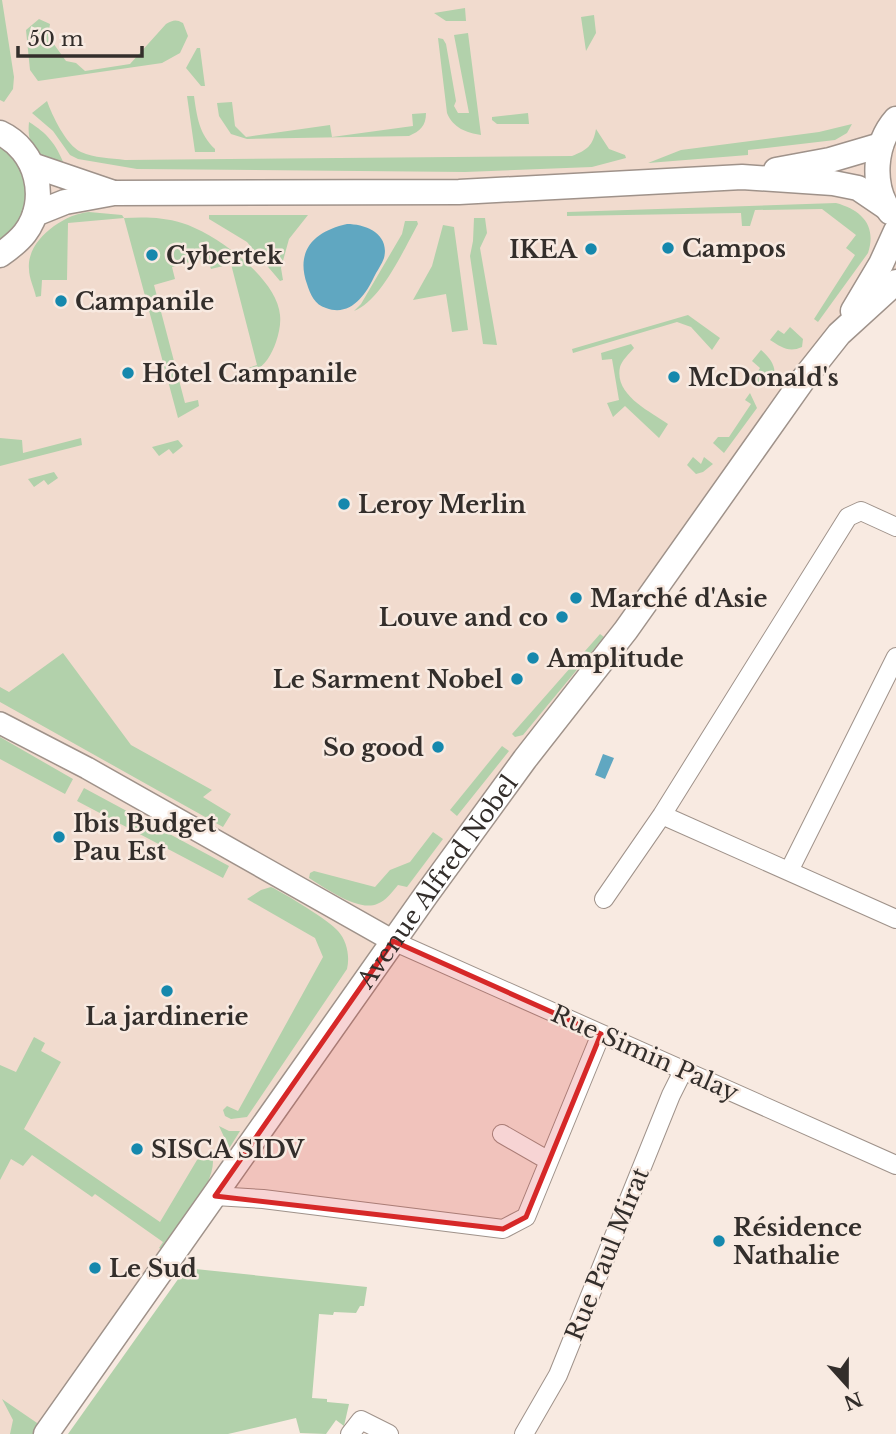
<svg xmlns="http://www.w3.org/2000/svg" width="896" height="1434" font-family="'Libre Baskerville',serif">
  <rect width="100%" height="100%" fill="#f8eae1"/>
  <path fill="#f1dbce" d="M0 0H896V282L839 334 46 1434H0Z"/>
  <path fill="#b2d1ab" d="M0 0H2L14 77 13 89 4 102 0 100Z
    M465 8 466 21H446L434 13Z
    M594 15 596 33 586 51 581 17Z
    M39 19 50 24 48 36 66 61 76 63 85 71 130 64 166 24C173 20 176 19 183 23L188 36 180 53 162 63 38 81 30 70 26 30Z
    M468 33 481 135C467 133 453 128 447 113L438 38 443 39 446 44 456 101 454 106 458 113H469L454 35Z
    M197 48H200L205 86H201L186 68Z
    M187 96H194C197 117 199 134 215 149V152H195Z
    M47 101C52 115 66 145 81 152 94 158 111 158 125 160L572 156C587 150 593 146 596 129L609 149 625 155 626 158 592 167 465 172 137 169 78 159 70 155 53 131 32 113Z
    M232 102 235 126 246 137 330 125 332 137 413 126 412 114 426 113C426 126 420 131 409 136L247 139 231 134 219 116 217 103Z
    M528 113 529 124H497L492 120V117Z
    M29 122C47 133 56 144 64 164 40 156 26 150 29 122Z
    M852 124 847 133 835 140 748 150V155L648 163 681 150 819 132Z
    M0 146 21 167 28 190 20 224 0 243Z
    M836 203C862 210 877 226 868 253L818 322 814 319 855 255 846 248 856 235 822 209 755 210 750 226H742L741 213 567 216V212Z
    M89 212 122 215 124 218C144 217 163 217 182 223 215 233 277 278 280 315 281 324 279 333 276 342 271 356 264 368 250 373L246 369 257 365 231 264 211 269 207 257 172 267 175 279 154 285 185 403 198 400 199 406 178 418 124 218 68 223 67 280H42L41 296 36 297C34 288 29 278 29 269 26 241 63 214 89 212Z
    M209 215H308L289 239 281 268 283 280 280 281 247 242 209 219Z
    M474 218H485L487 233 480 248 497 345 483 344 470 256 473 241Z
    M405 221H417L418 224C404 249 381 301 354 311L361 304 402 234Z
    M443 225 454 227 468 330 452 332 446 294 413 300 432 266Z
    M688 315 720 338 712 350 691 327 677 322 573 353 572 349Z
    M790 327 803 339 802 347C789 353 781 347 770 340L778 330 784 334Z
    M631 344 634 348C629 354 622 360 620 367 614 395 650 411 668 424L659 438 625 406 613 417 607 403 619 400 612 359 602 360 601 353Z
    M761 350C774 361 782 376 764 386L753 379 760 368 752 361Z
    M750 393 757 408 724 453 713 443 718 437H729L751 404 745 400Z
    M0 438 22 440 23 453 81 438 82 445 0 466Z
    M178 440 183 446 173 454 169 449 159 456 152 447Z
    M693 457 701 464 704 457 713 464 703 472 696 474 687 465Z
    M54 472 58 478 48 485 44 480 34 487 28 479Z
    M600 634 604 637 523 735 515 737 512 734Z
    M63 653 131 745 212 790 203 797 231 814 223 827 0 702V687L9 692Z
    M0 737 73 779 65 794 0 759Z
    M502 746 509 751 457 816 450 810Z
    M84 788 229 866 223 878 77 801Z
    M433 832 443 839 407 887 398 885C392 892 386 901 377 904 359 912 325 888 309 878L310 873 314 871 375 887 390 870 410 862Z
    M271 887C284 893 330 921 338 931 347 941 350 956 347 969L247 1117 231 1119 225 1116 223 1110 227 1106 238 1111 323 957 315 938 247 899 261 890Z
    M34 1037 45 1043 41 1051 61 1062 24 1129 160 1222 197 1160 205 1154 212 1155C220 1180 177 1229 163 1250L159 1248 163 1242 95 1194 92 1197 32 1155 23 1166 11 1159 0 1180V1065L16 1072Z
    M219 1126 229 1131H240L225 1155 223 1154 225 1139Z
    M186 1268 367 1287 364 1306H360L356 1313 334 1312 333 1315 319 1314 312 1398 327 1399V1402L349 1404 344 1426 336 1420 326 1434 300 1433 296 1418 228 1434H68Z
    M2 1399 40 1425 33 1434H10L13 1420Z"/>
  <path fill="#60a7c1" d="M347 224C366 224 390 234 384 258 382 264 377 271 374 277 365 296 350 317 326 308 315 305 310 294 307 284 295 250 315 231 347 224Z
    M603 754 614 758 605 779 595 775Z"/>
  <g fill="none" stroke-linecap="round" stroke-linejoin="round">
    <g stroke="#9f928a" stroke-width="20">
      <path id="minor" d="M662 815 896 919
        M789 871 896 657
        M604 899 662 815 848 517 861 511 896 527
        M393 941 896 1165
        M502 1134 549 1161
        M215 1196 263 1199 503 1229 526 1217 601 1034
        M350 1434 361 1420 389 1434
        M524 1434 558 1375 671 1095 683 1071"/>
    </g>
    <g stroke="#9f928a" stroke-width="24">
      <path id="tertiary" d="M0 723 87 768 393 941"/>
    </g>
    <g stroke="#9f928a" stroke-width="27">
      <g id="secondary">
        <path d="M0 133C37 150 50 200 25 233 18 242 10 248 0 255"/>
        <path d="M32 165 111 192"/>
        <path d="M776 170 830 160 881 145"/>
        <path d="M890 212C871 185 874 144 896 119"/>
        <path d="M35 214 65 202 114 193 459 192 742 177 833 183 858 188 886 207"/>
        <path d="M853 311 881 264 896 231"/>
        <path id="s1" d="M46 1434 426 895 525 759 626 630 805 377 839 334 896 282"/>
      </g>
    </g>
    <use href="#minor" stroke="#fff" stroke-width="18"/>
    <use href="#tertiary" stroke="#fff" stroke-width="21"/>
    <use href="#secondary" stroke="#fff" stroke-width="24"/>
  </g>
  <path fill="#d62828" fill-opacity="0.2" stroke="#d62828" stroke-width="5" stroke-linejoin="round" d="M393 941 601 1034 526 1217 503 1229 215 1196Z"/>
  <g fill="#1588ad" stroke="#f8eae1" stroke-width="2.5">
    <circle cx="668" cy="248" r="7"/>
    <circle cx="591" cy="249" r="7"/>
    <circle cx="152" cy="255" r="7"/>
    <circle cx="61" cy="301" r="7"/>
    <circle cx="128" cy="373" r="7"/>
    <circle cx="674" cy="377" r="7"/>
    <circle cx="344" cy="504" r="7"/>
    <circle cx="576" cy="598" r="7"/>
    <circle cx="562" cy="617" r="7"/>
    <circle cx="533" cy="658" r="7"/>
    <circle cx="517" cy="679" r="7"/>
    <circle cx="438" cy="747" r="7"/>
    <circle cx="59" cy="837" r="7"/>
    <circle cx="167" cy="991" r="7"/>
    <circle cx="137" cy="1149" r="7"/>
    <circle cx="719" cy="1241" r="7"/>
    <circle cx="95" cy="1268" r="7"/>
  </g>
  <g text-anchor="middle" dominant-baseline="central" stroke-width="5" stroke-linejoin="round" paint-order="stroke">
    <g font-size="24" font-weight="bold" fill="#332e2b" stroke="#f8eae1" text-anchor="start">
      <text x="682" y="248">Campos</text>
      <text x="577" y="249" text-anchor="end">IKEA</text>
      <text x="166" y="255">Cybertek</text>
      <text x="75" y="301">Campanile</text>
      <text x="142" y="373">Hôtel Campanile</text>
      <text x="688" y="377">McDonald's</text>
      <text x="358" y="504">Leroy Merlin</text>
      <text x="590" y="598">Marché d'Asie</text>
      <text x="548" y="617" text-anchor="end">Louve and co</text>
      <text x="547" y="658">Amplitude</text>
      <text x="503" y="679" text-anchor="end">Le Sarment Nobel</text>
      <text x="424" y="747" text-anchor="end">So good</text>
      <text x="73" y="823">Ibis Budget<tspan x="73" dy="28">Pau Est</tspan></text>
      <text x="167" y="1016" text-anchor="middle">La jardinerie</text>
      <text x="151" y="1149">SISCA SIDV</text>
      <text x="733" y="1227">Résidence<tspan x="733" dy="28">Nathalie</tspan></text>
      <text x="109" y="1268">Le Sud</text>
    </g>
    <g font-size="24" fill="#332e2b" stroke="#f8eae1">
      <text stroke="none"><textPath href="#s1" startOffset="677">Avenue Alfred Nobel</textPath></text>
      <text transform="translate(645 1053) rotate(24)">Rue Simin Palay</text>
      <text transform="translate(607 1254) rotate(-68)">Rue Paul Mirat</text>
    </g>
  </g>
  <g transform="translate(847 1385) rotate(159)" stroke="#f8eae1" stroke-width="5" paint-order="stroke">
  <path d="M0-5L12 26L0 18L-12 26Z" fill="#332e2b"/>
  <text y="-10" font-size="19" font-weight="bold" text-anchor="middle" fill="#332e2b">N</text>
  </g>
  <path d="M18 46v10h124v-10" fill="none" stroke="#332e2b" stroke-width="3.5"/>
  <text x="28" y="46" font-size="21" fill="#332e2b" stroke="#f8eae1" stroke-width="5" paint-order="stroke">50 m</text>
</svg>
